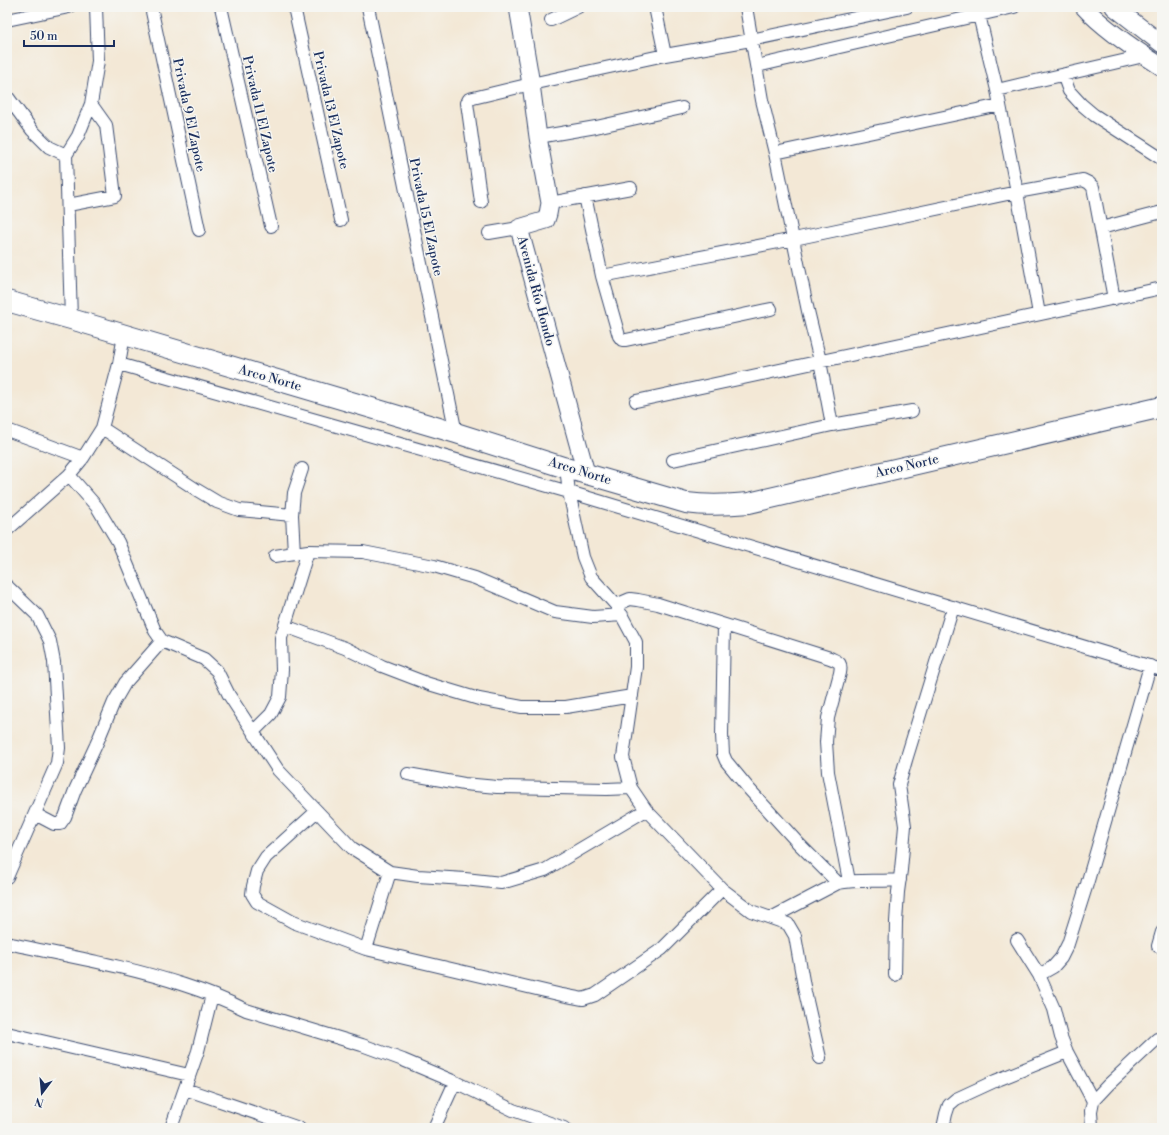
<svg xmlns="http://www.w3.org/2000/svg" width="1169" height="1135" font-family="'Libre Bodoni',serif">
  <rect width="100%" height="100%" fill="#f6f6f2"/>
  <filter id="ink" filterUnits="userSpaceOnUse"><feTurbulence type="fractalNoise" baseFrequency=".025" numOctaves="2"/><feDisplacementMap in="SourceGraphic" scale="8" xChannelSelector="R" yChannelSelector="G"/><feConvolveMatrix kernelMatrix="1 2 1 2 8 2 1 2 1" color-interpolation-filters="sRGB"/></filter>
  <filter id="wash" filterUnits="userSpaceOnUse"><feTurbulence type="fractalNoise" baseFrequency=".012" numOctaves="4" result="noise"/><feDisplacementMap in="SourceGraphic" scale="16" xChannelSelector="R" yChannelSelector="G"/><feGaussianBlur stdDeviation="0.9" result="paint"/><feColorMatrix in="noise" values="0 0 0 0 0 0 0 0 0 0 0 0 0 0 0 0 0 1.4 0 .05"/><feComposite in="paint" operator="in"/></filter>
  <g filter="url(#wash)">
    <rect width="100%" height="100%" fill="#f3e8d6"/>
  </g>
  <g filter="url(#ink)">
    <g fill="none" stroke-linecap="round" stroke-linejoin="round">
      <g stroke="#3b4b70" stroke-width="14">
        <path id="street" d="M151 7 199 230
          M221 7 271 226
          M294 7 341 220
          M368 7 456 433
          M655 7 665 55
          M746 7 762 100 775 153 808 311 820 361 832 425
          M974 7 979 15 997 90 1017 192 1039 314
          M7 20 69 7
          M551 20 578 7
          M757 66 1014 7
          M1065 74V80L1069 91 1081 104 1094 115 1162 159
          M997 90 1144 56
          M7 96 32 130 49 147 66 155
          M538 137 596 127 682 108
          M775 153 1000 105
          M66 155 71 319
          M66 155 78 136 91 104 98 61 96 7
          M585 196 602 276 619 336 622 340H626L771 309
          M481 202 467 103 469 99 531 84 665 55 751 40 907 7
          M550 203 631 188
          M68 205 115 196 106 125 91 104
          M1101 228 1162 212
          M489 233 519 228
          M602 276 794 239 1017 192 1083 180 1089 183 1093 187 1114 299
          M119 364 569 492 1162 670
          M636 401 1162 288
          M102 428 197 490 217 502 239 510 292 515
          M7 430 83 458
          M673 460 832 425 912 411
          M566 468 569 492 583 557 591 577 616 605 636 642V667L623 757 631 788 646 810 722 889 751 911 788 924 795 936 805 992 820 1058
          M69 475 97 507 118 542 155 631 162 641 204 659 217 671 229 695 278 770 352 848 390 872 418 876 465 879 501 883 545 870 646 810
          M7 530 69 475 83 458 102 428 119 364 124 335
          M294 553 292 515 294 493 302 469
          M275 556 308 551 363 552 434 566 475 578 555 612 593 617 622 615
          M7 586 37 615 50 641 54 662 59 748 57 763 7 877
          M616 605 630 599 638 600 658 604 830 658C839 662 842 662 840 673L828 718 826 742 828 772 849 881
          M724 625 722 735 723 754 726 761 749 789 798 843 838 883
          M285 626 345 648 382 666 429 684 479 699 522 707H566L632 696
          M253 732 271 714 280 697 282 670 281 638 308 551
          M408 774 464 784 497 787 607 789 631 788
          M317 811 266 857 257 871 253 886 252 894 257 902 293 922 366 949 562 995 583 999 595 995 662 949 722 889
          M35 814 54 824H60L65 817 75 790 96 745 114 702 125 683 162 641
          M771 918 838 883C858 879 879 882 900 880
          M1017 940 1039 975 1054 1009 1061 1037 1067 1052 1093 1101
          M7 943C66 956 127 966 184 985 206 992 226 1000 246 1010L362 1045 403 1060 455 1082 513 1110 564 1128
          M1158 946 1162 932
          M366 949 390 872
          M895 975 896 922 898 892 901 870 905 826 899 785 906 760 953 607
          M1039 975 1053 967 1061 958 1068 944 1087 884 1150 666
          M7 1033 189 1075
          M185 1089 299 1128
          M171 1128 198 1051 212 995
          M434 1128 455 1082
          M943 1128 946 1114 949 1105 956 1099 995 1081 1067 1052
          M1092 1128 1091 1111 1093 1101 1108 1085 1157 1039"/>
      </g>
      <g stroke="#3b4b70" stroke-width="19">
        <path id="secondary" d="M518 7 531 84 538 137 550 203 548 214 546 220 519 228 586 473
          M1084 7C1104 29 1137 51 1162 67
          M1114 7 1162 44"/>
      </g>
      <g stroke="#3b4b70" stroke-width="22">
        <path id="primary" d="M7 301 71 319 456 433 566 468 686 503C708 506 728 505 749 503L1162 407"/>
      </g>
      <use href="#street" stroke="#fff" stroke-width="12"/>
      <use href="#secondary" stroke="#fff" stroke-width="17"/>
      <use href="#primary" stroke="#fff" stroke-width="20"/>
    </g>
  </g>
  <g text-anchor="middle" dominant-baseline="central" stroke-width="3" stroke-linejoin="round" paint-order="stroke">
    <g font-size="13" fill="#1b2f5e" stroke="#f6f6f2">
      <text transform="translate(331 110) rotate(77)">Privada 13 El Zapote</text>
      <text transform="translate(260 114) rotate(77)">Privada 11 El Zapote</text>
      <text transform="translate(189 115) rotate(78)">Privada 9 El Zapote</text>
      <text transform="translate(426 217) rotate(78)">Privada 15 El Zapote</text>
      <text transform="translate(536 291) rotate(75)">Avenida Río Hondo</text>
      <text transform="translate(270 378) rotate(16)">Arco Norte</text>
      <text transform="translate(907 466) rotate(-13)">Arco Norte</text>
      <text transform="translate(580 471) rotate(17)">Arco Norte</text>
    </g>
  </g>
  <rect width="1169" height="1135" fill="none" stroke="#f6f6f2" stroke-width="24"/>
  <g transform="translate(42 1093) rotate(196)" stroke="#f6f6f2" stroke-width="3" paint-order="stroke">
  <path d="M0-3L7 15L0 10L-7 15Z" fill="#1b2f5e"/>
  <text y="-6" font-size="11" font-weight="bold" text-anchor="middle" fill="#1b2f5e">N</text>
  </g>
  <path d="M24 40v6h90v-6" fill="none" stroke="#1b2f5e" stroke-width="2"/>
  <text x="30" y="40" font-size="12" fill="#1b2f5e" stroke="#f6f6f2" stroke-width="3" paint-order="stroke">50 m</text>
</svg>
